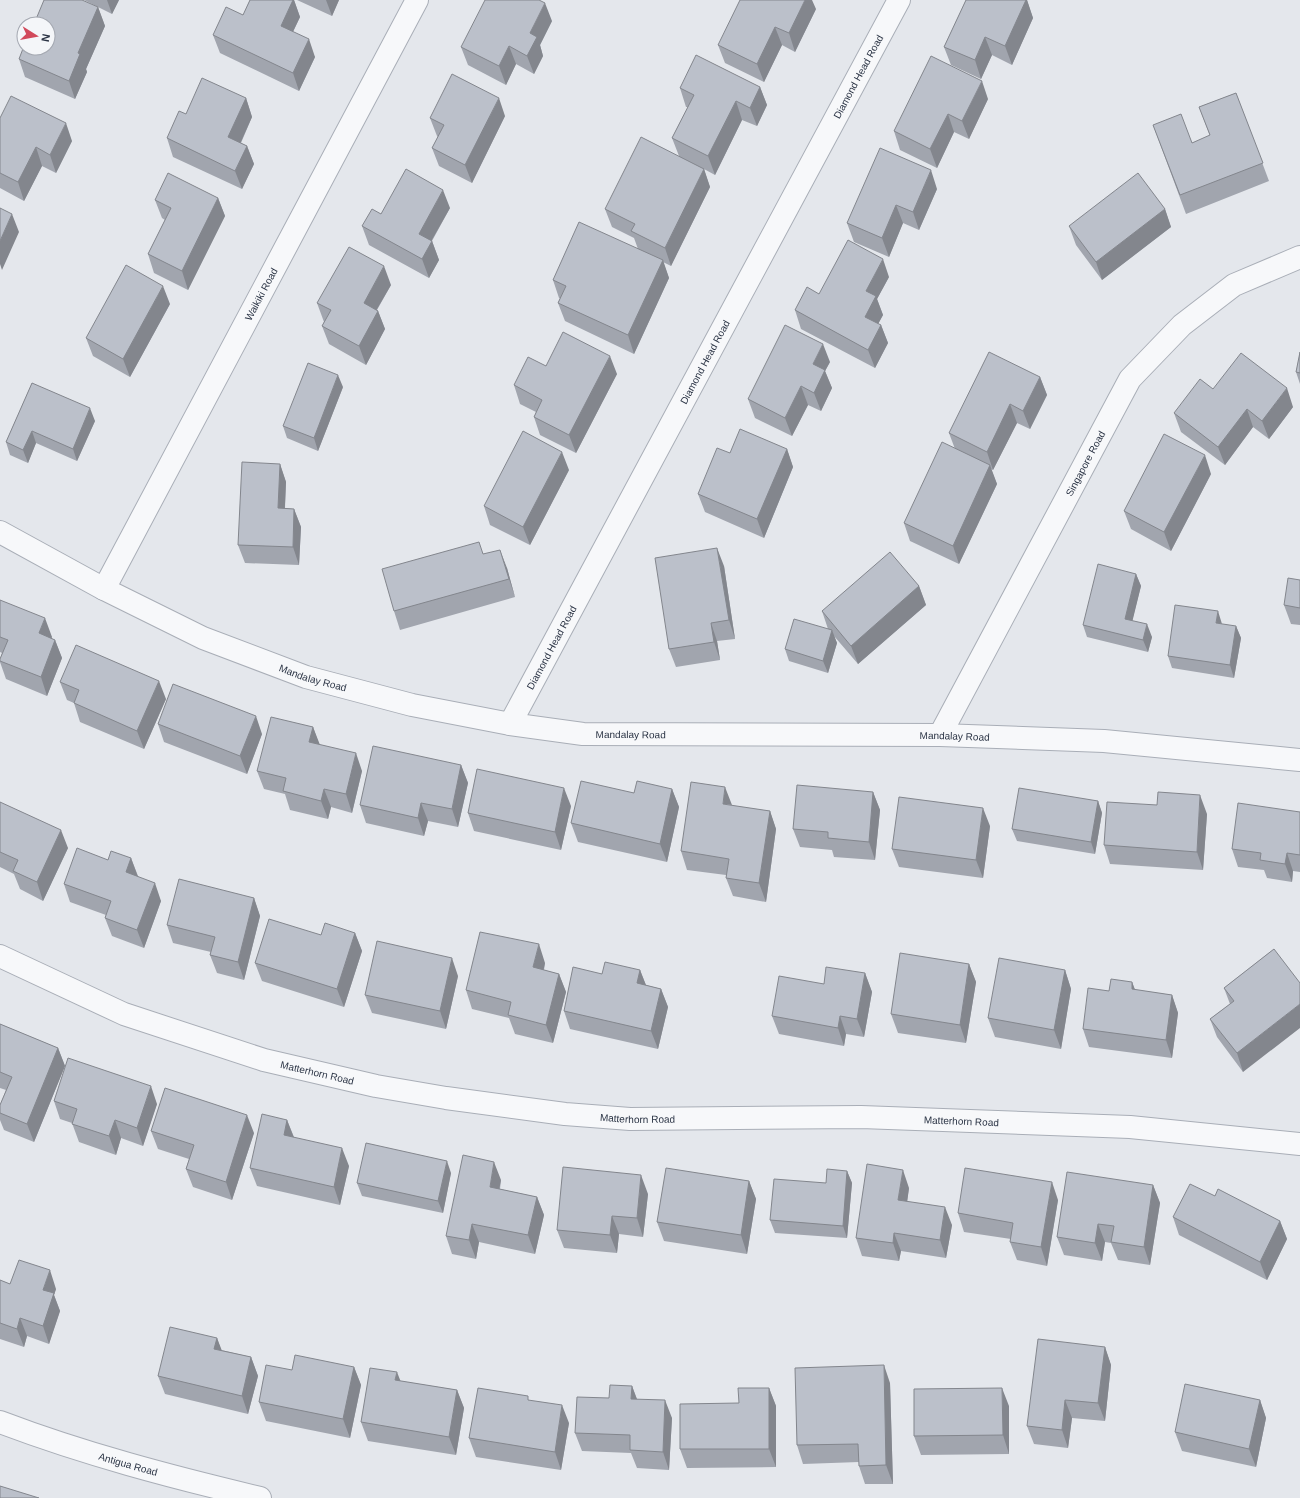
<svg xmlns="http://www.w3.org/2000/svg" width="1300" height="1498" font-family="Helvetica,sans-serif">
  <rect width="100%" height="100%" fill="#e4e7ec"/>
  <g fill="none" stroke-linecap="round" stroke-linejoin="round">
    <g stroke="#a9aeb7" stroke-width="24">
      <g id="minor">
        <path id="s1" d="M0 532 104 589 203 638 306 677 412 705 510 724 583 734 940 735 1104 741 1300 760"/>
        <path id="s2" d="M104 589 417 0"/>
        <path id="s3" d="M510 724 899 0"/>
        <path id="s4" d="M940 735 1130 379 1182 325 1234 285 1300 257"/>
        <path id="s5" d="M0 956 124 1014 264 1060 376 1086 446 1098 565 1114 630 1119 861 1117 1130 1127 1300 1144"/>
        <path id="s6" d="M0 1422C84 1454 172 1477 260 1498"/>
      </g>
    </g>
    <use href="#minor" stroke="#f7f8fa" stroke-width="22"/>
  </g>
  <path fill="#a1a5ae" d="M84 0H119L112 14Z
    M250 0H294L300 17 293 32 315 57 299 91 220 53 213 35 243 15Z
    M297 0H339L332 16Z
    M966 0H1027L1033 18 1012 65 992 55 981 79 951 65 944 47Z
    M98 7 105 26 86 69 87 72 75 99 25 77 19 59Z
    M816 9 795 52 782 45 764 82 725 63 718 45Z
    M552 21 540 45 543 56 534 74 516 64 506 85 468 65 461 47Z
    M760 87 767 105 757 126 742 120 715 175 704 169 710 187 671 266 663 262 669 278 634 354 565 321 558 303 560 298H559L553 280 638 249 634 238 612 227 605 209 679 156 672 138 688 107H686L680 88Z
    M1236 93 1269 181 1186 214 1153 125 1192 143 1210 136 1199 107Z
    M246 98 252 117 241 143 247 146 254 164 242 189 173 157 167 138 186 114Z
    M988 99 969 139 954 132 937 168 900 150 894 131Z
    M505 116 472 183 439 166 432 148 438 137 437 136 430 118Z
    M0 118 72 141 56 173 42 166 24 201 0 188Z
    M937 189 919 230 903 223 889 257 854 242 847 223Z
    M218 198 225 216 188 290 154 273 148 254 165 220 162 218 155 200Z
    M450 208 432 241 439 260 429 278 369 245 362 226 381 214Z
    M1165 209 1171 227 1102 280 1076 245 1069 226Z
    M889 277 877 299 883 315 878 324 881 325 888 343 875 368 801 329 795 310 819 294Z
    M391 285 377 310 378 311 385 329 366 365 329 344 322 326 324 322 317 303Z
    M170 304 130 377 93 356 86 338Z
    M1300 352V384L1296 372Z
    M830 362 825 371 832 388 821 411 808 405 792 436 755 418 748 399Z
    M546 366 617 374 576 453 540 435 534 417 536 412 520 404 514 385Z
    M1040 377 1047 395 1030 429 1017 423 993 470 991 469 997 484 959 564 910 541 904 523 955 449 949 433Z
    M32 383 95 421 77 461 36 443 28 463 10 455 6 442Z
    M343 387 318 451 287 438 283 426Z
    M1213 389 1293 407 1269 439 1253 427 1225 465 1181 432 1174 413Z
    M787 449 793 467 764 538 705 512 698 494 730 453Z
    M280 464 286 482 285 508 294 509 301 527 299 565 245 563 238 545Z
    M569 470 530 545 490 525 484 506Z
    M1211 474 1171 551 1131 529 1124 511Z
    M484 554 507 568 515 597 400 630 394 611Z
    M724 566 735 639 717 641 720 660 676 667 669 649Z
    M1136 574 1141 586 1132 621 1152 637 1148 652 1087 637 1083 625Z
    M1300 580V625L1291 624 1284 605Z
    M919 586 926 605 858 664 834 636 837 643 828 673 789 661 785 649 828 629 822 611Z
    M0 600 52 637 51 638 55 640 62 658 47 696 6 679 0 662V659L2 653 0 652Z
    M1236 626 1241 638 1234 678 1172 668 1168 656Z
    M60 682 166 699 144 749 80 722 74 703 67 700Z
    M158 724 262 734 247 774 164 742Z
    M313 727 319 744 362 771 352 813 331 807 328 819 290 810 285 794 264 789 257 771Z
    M461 765 468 783 458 827 428 821 424 836 366 823 360 805Z
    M672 789 679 807 667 862 578 842 571 823 634 793Z
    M873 792 880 810 875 860 834 857 832 850 800 847 793 829Z
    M1098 801 1102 813 1095 854 1017 841 1012 829Z
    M0 802 68 848 43 901 20 889 14 874 0 867Z
    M571 806 561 850 474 831 468 813Z
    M732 806 770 811 776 829 766 902 733 896 726 878V875L687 870 681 851Z
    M1300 812V872L1293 871 1292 882 1267 878 1264 870 1238 867 1232 849Z
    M1207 814 1203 870 1110 864 1104 845Z
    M990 826 983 878 899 867 892 849Z
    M131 858 138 876 161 901 144 948 112 936 105 918 106 915 70 902 64 884 108 860Z
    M254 898 260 916 244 980 217 973 210 955 211 952 173 943 167 925Z
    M355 933 362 951 344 1007 262 981 255 963 321 935Z
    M1274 949 1243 1072 1217 1037 1210 1019 1230 1004 1224 988Z
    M545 963 544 970 559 974 566 992 553 1043 515 1034 509 1018 472 1009 466 990Z
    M969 964 976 982 966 1043 898 1033 891 1014Z
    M640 970 646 985 661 989 668 1007 658 1049 570 1029 564 1011 602 974Z
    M1065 970 1071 989 1061 1049 995 1037 988 1018Z
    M865 973 872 992 864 1037 846 1034 844 1046 779 1034 772 1016 824 984Z
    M458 976 446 1029 372 1013 365 995Z
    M1132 982 1135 990 1172 995 1178 1013 1172 1058 1089 1047 1083 1029 1109 991Z
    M0 1024 58 1048 65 1066 34 1142 4 1130 0 1120V1105L6 1090 0 1088Z
    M54 1101 157 1104 143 1146 121 1138 116 1155 79 1142 72 1123 60 1119Z
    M287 1120 294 1137 349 1166 340 1205 257 1186 250 1168Z
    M151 1131 254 1133 232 1200 193 1187 186 1169 189 1159 158 1149Z
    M847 1171 852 1183 847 1238 775 1233 770 1220Z
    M451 1173 443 1213 362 1196 357 1183Z
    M501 1180 500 1189 537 1197 544 1215 535 1254 479 1242 476 1259 452 1254 446 1236Z
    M749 1181 756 1199 747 1254 664 1241 657 1222Z
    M1153 1185 1160 1203 1150 1265 1118 1260 1111 1243 1105 1242 1102 1261 1064 1255 1057 1237Z
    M909 1188 907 1201 952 1225 946 1258 901 1251 899 1261 862 1256 856 1238Z
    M648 1194 643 1237 619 1234 617 1253 564 1248 557 1230Z
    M1215 1196 1280 1221 1287 1239 1267 1280 1179 1235 1173 1217Z
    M1058 1200 1047 1266 1017 1260 1010 1242 1011 1239 964 1232 958 1213Z
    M0 1280 10 1284 56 1289 54 1295 60 1311 49 1344 27 1336 24 1347 0 1339Z
    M217 1338 221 1350 251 1357 258 1376 248 1414 165 1394 158 1376Z
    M1105 1347 1111 1365 1105 1421 1072 1418 1068 1448 1034 1444 1027 1426Z
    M354 1367 361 1385 350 1438 266 1421 259 1402 292 1370Z
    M400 1381 457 1390 464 1408 456 1455 368 1441 361 1422Z
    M890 1383 893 1484H865L859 1466V1462L803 1464 797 1445Z
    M632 1386 637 1399 672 1418 669 1470 637 1468 631 1453 582 1451 575 1433 609 1398Z
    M769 1388 776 1406V1467L687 1468 680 1449Z
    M1260 1400 1266 1418 1256 1467 1182 1451 1175 1432Z
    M1009 1406V1454L921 1455 914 1436Z
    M569 1423 561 1470 476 1457 469 1438Z"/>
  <path fill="#83868d" d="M107 0H119L112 14Z
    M293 0H294L300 17 287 44 281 26Z
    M326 0H339L332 16Z
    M805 0H812L816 9 795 52 789 33Z
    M1026 0H1027L1033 18 1012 65 1005 46Z
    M545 3 552 21 540 45 543 56 534 74 527 56 530 33Z
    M98 7 105 26 86 69 87 72 75 99 69 81 78 53Z
    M775 27 782 45 764 82 757 64Z
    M985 37 992 55 981 79 975 60Z
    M309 39 315 57 299 91 293 73Z
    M509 46 516 64 506 85 499 66Z
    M982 81 988 99 969 139 962 121Z
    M760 87 767 105 757 126 750 108Z
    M246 98 252 117 235 155 228 137Z
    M499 98 505 116 472 183 465 165Z
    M736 101 742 120 715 175 708 156Z
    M948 114 954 132 937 168 930 149Z
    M66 123 72 141 56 173 50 155Z
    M247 146 254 164 242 189 235 171Z
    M36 147 42 166 24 201 18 182Z
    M704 169 710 187 671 266 665 248Z
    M931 170 937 189 919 230 913 212Z
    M443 190 450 208 425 252 419 234Z
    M218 198 225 216 188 290 182 271Z
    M896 205 903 223 889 257 882 238Z
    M1165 209 1171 227 1102 280 1096 262Z
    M12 214 19 232 2 270 0 264V241Z
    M432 241 439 260 429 278 422 259Z
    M883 259 889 277 877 299 883 315 872 335 865 317 866 291Z
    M663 260 669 278 634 354 628 335Z
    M384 266 391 285 370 321 364 303Z
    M163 286 170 304 130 377 123 359Z
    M378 311 385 329 366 365 359 346Z
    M881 325 888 343 875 368 868 350Z
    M823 344 830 362 825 371 832 388 821 411 814 393 813 364Z
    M610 356 617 374 576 453 569 435Z
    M338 375 343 387 318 451 314 438Z
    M1040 377 1047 395 1030 429 1023 411Z
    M801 386 808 405 792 436 785 418Z
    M1287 388 1293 407 1269 439 1262 421Z
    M1010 404 1017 423 993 470 987 452Z
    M90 408 95 421 77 461 73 449Z
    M1247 409 1253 427 1225 465 1218 447Z
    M32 431 36 443 28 463 23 450Z
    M787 449 793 467 764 538 757 519Z
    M562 452 569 470 530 545 523 527Z
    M1205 455 1211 474 1171 551 1164 532Z
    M280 464 286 482 284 526 278 508Z
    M990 465 997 484 959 564 953 546Z
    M294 509 301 527 299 565 293 547Z
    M717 548 724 566 735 639 729 620Z
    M500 550 507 568 515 597 509 579Z
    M1136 574 1141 586 1130 631 1125 619Z
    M919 586 926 605 858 664 851 646Z
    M1218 611 1222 624 1216 623Z
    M45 618 52 637 46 651 39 633Z
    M711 623 717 641 720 660 714 642Z
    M1147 624 1152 637 1148 652 1143 640Z
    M1236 626 1241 638 1234 678 1230 665Z
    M832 630 837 643 828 673 823 661Z
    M55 640 62 658 47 696 41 677Z
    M159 681 166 699 144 749 137 731Z
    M256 716 262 734 247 774 240 756Z
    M313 727 320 745 309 742Z
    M356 753 362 771 352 813 346 794Z
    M461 765 468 783 458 827 452 809Z
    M725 787 732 805 723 804Z
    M564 788 571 806 561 850 555 832Z
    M324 789 331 807 328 819 321 801Z
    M672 789 679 807 667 862 660 844Z
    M873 792 880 810 875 860 869 842Z
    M1200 795 1207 814 1203 870 1197 852Z
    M1098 801 1102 813 1095 854 1091 842Z
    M421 803 428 821 424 836 418 818Z
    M983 808 990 826 983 878 976 860Z
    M770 811 776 829 766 902 759 883Z
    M61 830 68 848 43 901 37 882Z
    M1287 853 1293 871 1292 882 1285 864Z
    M131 858 138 877 126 872Z
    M155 883 161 901 144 948 137 930Z
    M254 898 260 916 244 980 238 962Z
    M355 933 362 951 344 1007 337 989Z
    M539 944 545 963 540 986 533 967Z
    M452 958 458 976 446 1029 440 1011Z
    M969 964 976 982 966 1043 960 1025Z
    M640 970 647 988 637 983Z
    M1065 970 1071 989 1061 1049 1054 1030Z
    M865 973 872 992 864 1037 857 1019Z
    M559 974 566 992 553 1043 546 1025Z
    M1132 982 1139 1000 1132 989Z
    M661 989 668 1007 658 1049 651 1031Z
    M1172 995 1178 1013 1172 1058 1166 1040Z
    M1300 1004V1028L1243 1072 1237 1053Z
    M840 1016 846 1034 844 1046 838 1028Z
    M58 1048 65 1066 34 1142 27 1124Z
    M151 1086 157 1104 143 1146 137 1128Z
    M247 1115 254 1133 232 1200 226 1182Z
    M115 1120 121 1138 116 1155 109 1136Z
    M287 1120 294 1138 284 1135Z
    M342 1148 349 1166 340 1205 334 1187Z
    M447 1161 451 1173 443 1213 438 1201Z
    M494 1162 501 1180 496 1205 490 1187Z
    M903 1170 909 1188 905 1218 898 1200Z
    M847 1171 852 1183 847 1238 843 1226Z
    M641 1175 648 1194 643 1237 637 1218Z
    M749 1181 756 1199 747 1254 741 1235Z
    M1052 1182 1058 1200 1047 1266 1041 1247Z
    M1153 1185 1160 1203 1150 1265 1144 1247Z
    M537 1197 544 1215 535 1254 528 1235Z
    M945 1207 952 1225 946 1258 940 1240Z
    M612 1216 619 1234 617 1253 610 1235Z
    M1280 1221 1287 1239 1267 1280 1260 1262Z
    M472 1224 479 1242 476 1259 469 1240Z
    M1098 1224 1105 1242 1102 1261 1095 1243Z
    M894 1233 901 1251 899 1261 893 1243Z
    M50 1270 56 1289 54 1295 60 1311 49 1344 43 1326V1290Z
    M20 1318 27 1336 24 1347 17 1329Z
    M217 1338 224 1356 214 1349Z
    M1105 1347 1111 1365 1105 1421 1098 1403Z
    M251 1357 258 1376 248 1414 242 1396Z
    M884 1365 890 1383 893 1484 886 1465Z
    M354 1367 361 1385 350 1438 343 1419Z
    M397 1372 404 1390 395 1380Z
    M632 1386 639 1405 631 1399Z
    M769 1388 776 1406V1467L769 1449Z
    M1002 1388 1009 1406V1454L1003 1435Z
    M457 1390 464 1408 456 1455 449 1437Z
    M665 1400 672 1418 669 1470 663 1452Z
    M1065 1400 1072 1418 1068 1448 1062 1430Z
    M1260 1400 1266 1418 1256 1467 1249 1449Z
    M562 1405 569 1423 561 1470 555 1452Z"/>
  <path fill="#bbc0ca" stroke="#83868d" d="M44 0H82L98 7 78 53 80 54 69 81 19 59 24 46V48H48V24H34Z
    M250 0H293L281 26 309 39 293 73 213 35 226 7 243 15Z
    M485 0H539L545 3 530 33 537 37 527 56 509 46 499 66 461 47Z
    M740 0H805L789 33 775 27 757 64 718 45Z
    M966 0H1026L1005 46 985 37 975 60 944 47Z
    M696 55 760 87 750 108 736 101 708 156 672 138 694 95 680 88Z
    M931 56 982 81 962 121 948 114 930 149 894 131Z
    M452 74 499 98 465 165 432 148 444 125 430 118Z
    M202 78 246 98 228 137 247 146 235 171 167 138 179 111 186 114Z
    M1236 93 1263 163 1180 195 1153 125 1181 114 1192 143 1210 135 1199 107Z
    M11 96 66 123 50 155 36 147 18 182 0 173V118Z
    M641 137 704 169 665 248 631 231 635 224 605 209Z
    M880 148 931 170 913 212 896 205 882 238 847 223Z
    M406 169 443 190 419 234 432 241 422 259 362 226 372 209 381 214Z
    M168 173 218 198 182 271 148 254 171 208 155 200Z
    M1138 173 1165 209 1096 262 1069 226Z
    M0 208 12 214 0 241Z
    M579 222 663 260 628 335 558 303 566 286 553 280Z
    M848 240 883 259 866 291 876 296 865 317 881 325 868 350 795 310 807 287 819 294Z
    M349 247 384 266 364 303 378 311 359 346 322 326 331 310 317 303Z
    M126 265 163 286 123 359 86 338Z
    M785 325 823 344 813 364 825 370 814 393 801 386 785 418 748 399Z
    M563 332 610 356 569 435 534 417 542 400 514 385 528 357 546 366Z
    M989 352 1040 377 1023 411 1010 404 987 452 949 433Z
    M1300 352V373L1296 372Z
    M1241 353 1287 388 1262 421 1247 409 1218 447 1174 413 1200 379 1213 389Z
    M308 363 338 375 314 438 283 426Z
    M32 383 90 408 73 449 32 431 23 450 6 442Z
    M740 429 787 449 757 519 698 494 717 448 730 453Z
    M523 431 562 452 523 527 484 506Z
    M1164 434 1205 455 1164 532 1124 511Z
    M942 442 990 465 953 546 904 523Z
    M242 462 280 464 278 508 294 509 293 547 238 545Z
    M479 542 483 554 500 550 509 579 394 611 382 569Z
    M717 548 729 620 711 623 714 642 669 649 655 558Z
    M890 552 919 586 851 646 822 611Z
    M1098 564 1136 574 1125 619 1147 624 1143 640 1083 625Z
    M1288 578 1300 580V608L1284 605Z
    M0 600 45 618 39 633 55 640 41 677 0 661V659L8 640 0 637Z
    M1175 605 1218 611 1216 623 1236 626 1230 665 1168 656Z
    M794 619 832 630 823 661 785 649Z
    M76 645 159 681 137 731 74 703 79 690 60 682Z
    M173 684 256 716 240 756 158 724Z
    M271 717 313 727 309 742 356 753 346 794 324 789 321 801 283 791 286 778 257 771Z
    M373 746 461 765 452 809 421 803 418 818 360 805Z
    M477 769 564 788 555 832 468 813Z
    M581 781 634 793 637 781 672 789 660 844 571 823Z
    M691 782 725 787 723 804 770 811 759 883 726 878 729 859 681 851Z
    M797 785 873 792 869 842 828 838V832L793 829Z
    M1019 788 1098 801 1091 842 1012 829Z
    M1158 792 1200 795 1197 852 1104 845 1107 802 1157 805Z
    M899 797 983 808 976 860 892 849Z
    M0 802 61 830 37 882 13 871 18 860 0 852Z
    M1238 803 1300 812V855L1287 853 1285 864 1260 860 1261 853 1232 849Z
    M77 848 108 860 111 851 131 858 126 872 155 883 137 930 105 918 111 901 64 884Z
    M179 879 254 898 238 962 210 955 215 937 167 925Z
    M269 919 321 935 325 923 355 933 337 989 255 963Z
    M480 932 539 944 533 967 559 974 546 1025 508 1015 511 1002 466 990Z
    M377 941 452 958 440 1011 365 995Z
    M1274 949 1300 983V1004L1237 1053 1210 1019 1234 1001 1224 988Z
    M900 953 969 964 960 1025 891 1014Z
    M999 958 1065 970 1054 1030 988 1018Z
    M605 962 640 970 637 983 661 989 651 1031 564 1011 573 967 602 974Z
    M826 967 865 973 857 1019 840 1016 838 1028 772 1016 779 976 824 984Z
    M1111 979 1132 982V989L1172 995 1166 1040 1083 1029 1088 988 1109 991Z
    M0 1024 58 1048 27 1124 0 1113V1105L12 1077 0 1072Z
    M68 1058 151 1086 137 1128 115 1120 109 1136 72 1124 77 1109 54 1101Z
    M165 1088 247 1115 226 1182 186 1169 194 1145 151 1131Z
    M262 1114 287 1120 284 1135 342 1148 334 1187 250 1168Z
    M366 1143 447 1161 438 1201 357 1183Z
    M463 1155 494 1162 490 1187 537 1197 528 1235 472 1224 469 1240 446 1236Z
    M867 1164 903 1170 898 1200 945 1207 940 1240 894 1233 893 1243 856 1238Z
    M563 1167 641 1175 637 1218 612 1216 610 1235 557 1230Z
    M666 1168 749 1181 741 1235 657 1222Z
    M965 1168 1052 1182 1041 1247 1010 1242 1013 1223 958 1213Z
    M827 1169 847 1171 843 1226 770 1220 774 1179 826 1183Z
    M1067 1172 1153 1185 1144 1247 1111 1242 1114 1226 1098 1224 1095 1243 1057 1237Z
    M1190 1184 1215 1196 1218 1189 1280 1221 1260 1262 1173 1217Z
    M19 1260 50 1270 43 1290 54 1293 43 1326 20 1318 17 1329 0 1323V1280L10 1284Z
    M170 1327 217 1338 214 1349 251 1357 242 1396 158 1376Z
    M1038 1339 1105 1347 1098 1403 1065 1400 1062 1430 1027 1426Z
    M295 1355 354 1367 343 1419 259 1402 266 1365 292 1370Z
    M884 1365 886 1465 859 1466 858 1444 797 1445 795 1368Z
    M370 1368 397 1372 395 1380 457 1390 449 1437 361 1422Z
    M1185 1384 1260 1400 1249 1449 1175 1432Z
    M610 1385 632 1386 631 1399 665 1400 663 1452 630 1450V1435L575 1433 577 1397 609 1398Z
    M478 1388 528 1396V1400L562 1405 555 1452 469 1438Z
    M738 1388H769V1449H680V1404L739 1403Z
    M1002 1388 1003 1435 914 1436V1389Z
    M0 1486 39 1498H0Z"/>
  <g text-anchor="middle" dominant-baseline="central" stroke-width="3" stroke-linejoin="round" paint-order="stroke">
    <g font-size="10" fill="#2b3445" stroke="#f4f6f9">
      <text stroke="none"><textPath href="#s3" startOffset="735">Diamond Head Road</textPath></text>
      <text stroke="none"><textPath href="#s2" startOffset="334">Waikiki Road</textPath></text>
      <text stroke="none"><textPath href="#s3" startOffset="411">Diamond Head Road</textPath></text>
      <text stroke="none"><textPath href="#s4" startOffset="308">Singapore Road</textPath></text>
      <text stroke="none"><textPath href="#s3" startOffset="87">Diamond Head Road</textPath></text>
      <text stroke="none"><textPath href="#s1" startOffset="346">Mandalay Road</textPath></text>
      <text stroke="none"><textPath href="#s1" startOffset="670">Mandalay Road</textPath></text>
      <text stroke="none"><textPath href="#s1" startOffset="994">Mandalay Road</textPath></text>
      <text stroke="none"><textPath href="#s5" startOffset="339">Matterhorn Road</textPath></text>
      <text stroke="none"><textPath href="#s5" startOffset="663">Matterhorn Road</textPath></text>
      <text stroke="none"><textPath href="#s5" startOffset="987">Matterhorn Road</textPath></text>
      <text stroke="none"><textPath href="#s6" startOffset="135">Antigua Road</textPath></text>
    </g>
  </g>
  <g transform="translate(36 36) rotate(101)"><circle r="19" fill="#f4f6f9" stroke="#a4a8b1"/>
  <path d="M0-3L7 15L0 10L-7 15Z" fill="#d1495b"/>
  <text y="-6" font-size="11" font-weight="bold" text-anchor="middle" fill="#2b3445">N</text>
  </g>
</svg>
